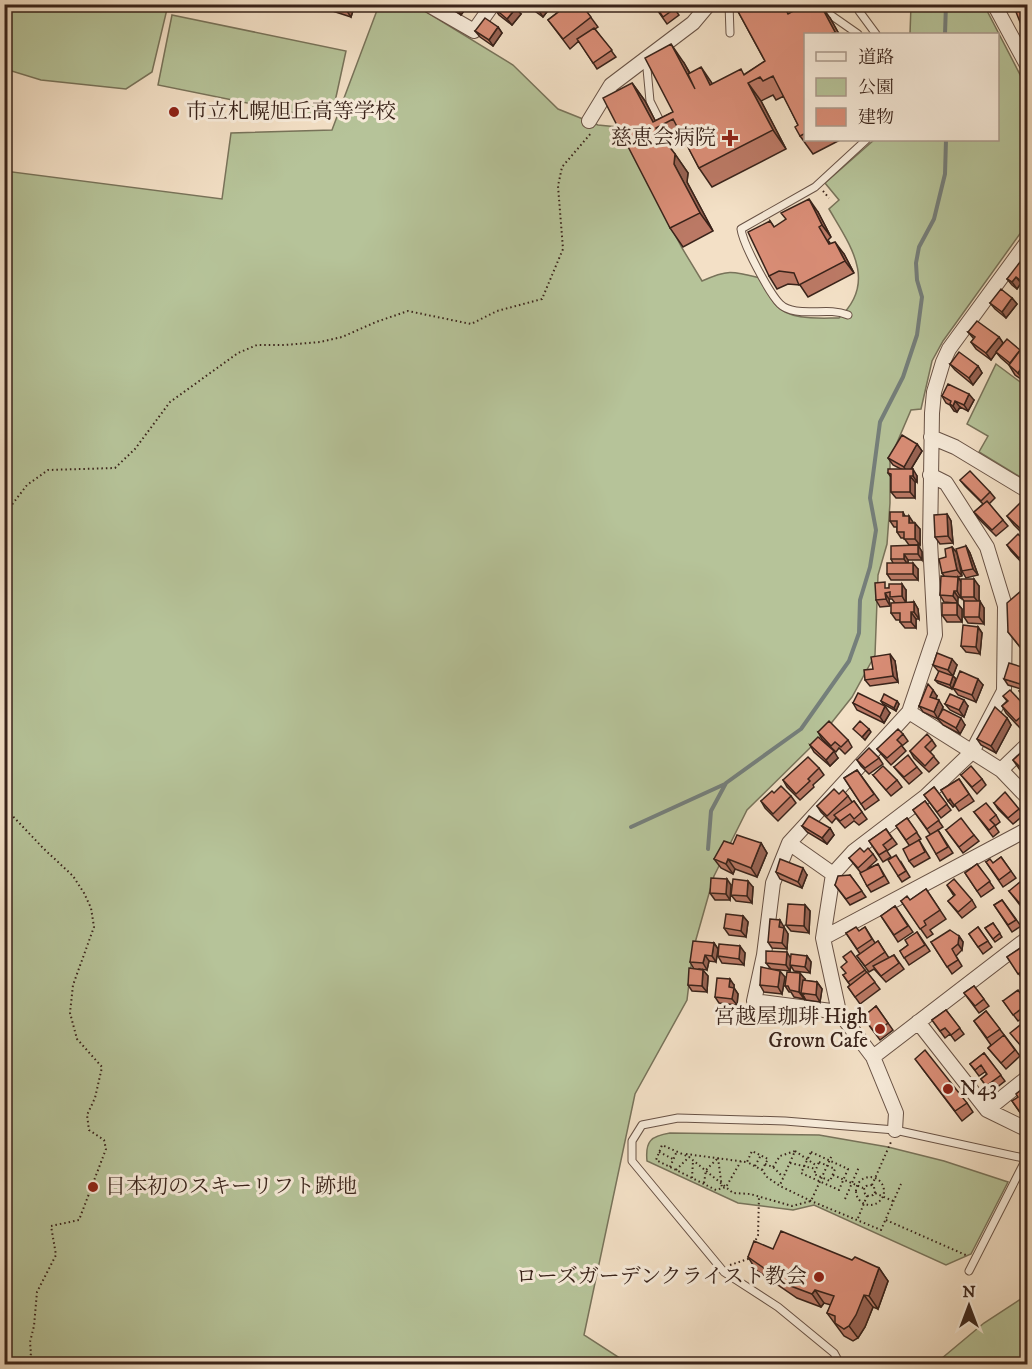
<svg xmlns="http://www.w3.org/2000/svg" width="1032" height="1369" font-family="'IM FELL DW Pica','Noto Serif JP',serif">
  <rect width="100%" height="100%" fill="#f3e0c6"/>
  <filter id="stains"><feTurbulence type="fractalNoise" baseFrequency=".00333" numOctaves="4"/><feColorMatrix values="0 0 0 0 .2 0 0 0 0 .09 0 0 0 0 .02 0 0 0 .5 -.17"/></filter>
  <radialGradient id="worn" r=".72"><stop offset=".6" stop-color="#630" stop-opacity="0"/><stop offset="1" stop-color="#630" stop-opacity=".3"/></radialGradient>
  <path fill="#b6c399" stroke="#78735a" stroke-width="1.5" d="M5 4H168V5L152 72 126 89 41 80 5 69Z
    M379 5H415L513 65 558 109 598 125 618 127 682 248 702 281C728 269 733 271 760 278 765 286 769 296 775 304 789 321 819 318 839 318 878 282 850 245 829 209L839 200 825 183 874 140H998V34H910L911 5H984L1027 88V224L943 341 932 361 921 409 911 410 890 459V503L887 544 878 575 875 655 852 697 817 741 747 810 714 876 693 950 687 1000 635 1094 584 1335 629 1364H5V171L222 199 231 133 332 130Z
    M172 15 346 51 331 120 158 85Z
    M996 364 1027 387V481L979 452 988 436 967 424Z
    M670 1133 819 1135 888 1147 944 1161 1008 1182 971 1254 946 1265 814 1205 793 1210 738 1203 647 1161C645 1141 651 1136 670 1133Z
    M1027 1295V1364H935L984 1323Z"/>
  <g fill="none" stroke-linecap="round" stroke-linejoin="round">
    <path stroke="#757f7b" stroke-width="4" d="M945 34 946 4
      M631 827 725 784
      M708 849 711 811 726 783 801 729 849 661 859 633 860 600 870 567 876 530 870 498 880 422 903 377 917 335 922 297 917 280 916 263 919 247 934 219 945 174 946 140"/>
    <g stroke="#685245" stroke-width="9">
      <path id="lane" d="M729 4 730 33
        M815 4 858 34
        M862 4 859 11 876 34
        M646 58 650 101 663 127
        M848 315C830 308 814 314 796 311 790 310 784 308 780 304 769 293 743 244 741 229L815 187 866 140
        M969 1271 1026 1159
        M840 1364 834 1353 778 1307 724 1272 632 1161V1141L642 1125 678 1118 785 1121 895 1130 1028 1159"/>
    </g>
    <g stroke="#685245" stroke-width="16">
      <path id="street" d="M427 4 474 31 493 4
        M994 4 1028 67
        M589 121 611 85 693 23 709 4
        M931 437 955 447 1028 491
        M909 712 1001 770 1028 798
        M1001 770 1028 744
        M789 843 833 874
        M823 938 1028 829
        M839 1012 754 1001 764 955 773 883 789 843 909 712 935 635 930 542 932 413 934 392 943 362 949 349 1028 241
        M918 1022 987 1110 1028 1130
        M873 1057 1028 938
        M987 1110 1028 1077
        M895 1130 896 1113 873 1057 839 1012 823 938 833 874 854 851 926 796 972 752 1004 691 1005 606 987 547 946 483 930 475"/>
    </g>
    <path stroke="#39231a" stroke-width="2" stroke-dasharray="1.5 3" stroke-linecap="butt" d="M823 191 829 198
      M4 515 27 485 48 470 115 468 135 449 170 402 238 353 257 345H285L320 342 342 337 376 322 408 311 471 324 497 311 542 299 563 249 558 186 562 167 592 132
      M4 807 44 849 73 876 84 893 91 908 94 927 73 985 70 1013 77 1039 102 1067 95 1098 87 1115 89 1130 104 1140 106 1149 79 1220 51 1226 56 1255 37 1292 34 1326 30 1342 31 1354 26 1364
      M795 1151 817 1166
      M659 1152 673 1159
      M811 1152 848 1169 839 1190 801 1173Z
      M686 1154 746 1162
      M718 1158 722 1188
      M741 1161 726 1187 716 1190 656 1160 662 1145 689 1157 733 1193 750 1194 792 1206 811 1201 832 1155
      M819 1162 835 1169 830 1181 814 1174Z
      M790 1163 816 1169
      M765 1164 773 1167 783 1177
      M755 1166 761 1155
      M670 1167 677 1151
      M773 1167 780 1156 795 1151 780 1185
      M676 1170 689 1157
      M762 1170 768 1159 752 1151 747 1162 762 1170 767 1177 780 1186 811 1201 881 1230 901 1184
      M833 1175 863 1188
      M856 1191a14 14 0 1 1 28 0a14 14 0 1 1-28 0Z
      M692 1178 693 1161
      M704 1183 706 1170 718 1158
      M872 1185 891 1142
      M875 1193 874 1187 872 1185 866 1186 864 1188 865 1194 867 1196 873 1195 875 1193 893 1201
      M845 1199 859 1167
      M858 1218 867 1196
      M886 1220 968 1256
      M754 1244 758 1235 759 1196
      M730 1265 748 1259 749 1257"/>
    <use href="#lane" stroke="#f7ebda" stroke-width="7"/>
    <use href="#street" stroke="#f7ebda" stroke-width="14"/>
  </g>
  <path fill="#bb7965" stroke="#39231a" stroke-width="1.5" d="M311 4H355L351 17Z
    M449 4H475L472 9 466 8 461 15 452 9Z
    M526 4H553L543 17 532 9 530 6 529 7Z
    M556 4H581L598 27 595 29 616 57 597 69 579 41 570 49 548 20 562 9Z
    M653 4H671L679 15 667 24Z
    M734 4H796L799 9 830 18 839 34H806V140H840L813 154 800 136 798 125 784 96 776 100 773 95 761 101 786 149 712 187 699 168 684 139 669 146 688 173 687 182 713 231 683 247 670 228 632 83 645 101 655 121 673 112 684 63 690 73 712 84 745 74 765 61Z
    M1028 7V33H1027L1022 27Z
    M494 8 521 14 512 25 499 15Z
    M498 27 502 33 493 46 480 37 475 31Z
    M818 212 831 237 828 240 830 243 844 254 854 273 808 297 800 285 788 284 777 289 769 276 770 221 774 227Z
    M1028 267V288L1021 283 1017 289 1012 285 1007 279Z
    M1012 298 1017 304 1006 318 995 309 990 303Z
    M968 332 999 337 1003 343 1020 350 1028 340V379L1025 382 1015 375 1009 365 1001 358 996 352 991 360 976 349 971 342 974 339Z
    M950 364 978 366 982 373 973 385 955 370Z
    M942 396 974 400 968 411 960 407 957 412 954 411 950 405 946 403Z
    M917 444 922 451 911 469 917 476V482H915V498H896L891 492V477L888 473 901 469 893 465 888 458Z
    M960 480 990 492 995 498 989 504 1008 526 996 536 979 519 974 512 983 504 965 486Z
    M1028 508V539L1014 525 1007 516Z
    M903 512 905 516 920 529V545H909L904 538H901L897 532V527H894L890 521Z
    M947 514 951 521 953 543 940 544 935 537Z
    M1028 544V561L1024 565 1011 551 1007 545Z
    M918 545 922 552V560H908V563L918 569V580H891L887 574 893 563 891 559Z
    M966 546 970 553 978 575 966 578 962 571Z
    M952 547 957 553 962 576 958 577 961 582 979 586V601L984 608V624L968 623 964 617V601L961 597V594V598L958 597 957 603 962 609V622H947L942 615 956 603 944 602 940 595 944 576 942 573 946 557Z
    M1028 585V657L1008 632Z
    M888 588 906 590V603L914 602 918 609 919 619H916V628H905L900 622V620H896L891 613 895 603 892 599H889L890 606 880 607 876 600Z
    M978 627 982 633 980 654 966 652 961 646Z
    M895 661 898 682 870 686 865 680 873 669Z
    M933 665H957L953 676 956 679 952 689 938 683 935 680 939 672Z
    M1004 679 1026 685 1021 689 1008 685Z
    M983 685 976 702 958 695 953 688Z
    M937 696 936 699 943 707 939 717 965 725 960 734 943 725 938 719 923 712 919 706Z
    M1003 696 1028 709V721L1020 728 1006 713 1002 706 1007 701Z
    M881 701H897L899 704 896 711 883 704Z
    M853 703 890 713 884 723 857 710Z
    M945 704 968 706 964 717 950 710Z
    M1007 718 1011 725 996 753 981 745 977 739Z
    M818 732 848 740 852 747 845 754 839 748 836 752 822 739Z
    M903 734 908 741 902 746 906 751 891 765 882 755 877 749Z
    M932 740 936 746 930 752 939 763 929 772 914 758 910 751Z
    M810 745 838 758 830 766 814 752Z
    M1027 747 1028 777 1020 770 1013 760Z
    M879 758 883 764 869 774 861 766 857 760Z
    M894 767H917L922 773 909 784 899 773Z
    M819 768 824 775 813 785 814 787 800 800 787 787 783 780Z
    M857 770 879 800 865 810 844 778Z
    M873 775 897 780 902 787 891 796Z
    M961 775 982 779 986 785 977 794Z
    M959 779 974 801 959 811 955 805 953 807 941 790Z
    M934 787 951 810 941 818 924 795Z
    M774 793 791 796 796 803 778 821 765 808 761 801Z
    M839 794 848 796 852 802 854 801 867 819 859 825 854 821 845 828 836 818 832 823 821 812 817 806Z
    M925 801 943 827 938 830 953 853 940 861 936 854 930 834 913 810Z
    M994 803 1019 809 1024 815 1013 824 998 809Z
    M974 812 996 815 1000 822 995 826 999 832 993 837Z
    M907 818 921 839 919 840 930 858 914 867 909 861V845L896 826Z
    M802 826 830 828 834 835 827 844 807 832Z
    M886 829 897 844 887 851 891 857 883 862 869 841Z
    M946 830 974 835 979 841 963 853Z
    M761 843 767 853 757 877 735 869 733 874 721 868 714 859 733 844Z
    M1028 850V880L1021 870Z
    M864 852 873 854 877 860 867 869 878 864 889 883 871 892 867 886 861 873 849 858Z
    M1001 857 1016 878 1003 887 986 862 993 863Z
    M901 862 910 877 902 882 898 876Z
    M977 864 994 888 981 897 965 873Z
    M776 872 807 875 802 888 780 879Z
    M850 875 866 897 850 905 835 885Z
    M731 885 730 900H715L710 893Z
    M947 885 972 900 976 907 962 918 948 901 954 896Z
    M753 887 752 903 736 901 731 895Z
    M926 889 946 919 930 930 933 934 927 938 901 901 910 900Z
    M1009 891H1028V912L1026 913Z
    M1002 900 1021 926 1012 932 994 905Z
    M805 905 810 911 809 933 791 931 786 925Z
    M895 906 913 932 898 942 881 916Z
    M743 916 748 922 746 937 729 935 724 928Z
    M993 923 1002 937 995 942 985 928Z
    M784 926V928L788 934 787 949 772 948 768 942Z
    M865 927 875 943 878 941 889 958 894 955 904 969 886 982 874 969 869 972 857 956 860 954 846 933 859 931Z
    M978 927 992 947 983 954 969 934Z
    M917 932 930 951 909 965 900 951 908 945Z
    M959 936 963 942 962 950 956 956 962 966 952 974 931 942Z
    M714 943 718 949 716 962 709 961 707 970 700 969 708 976 707 992 692 991 688 985 694 969 690 962Z
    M1022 947 1028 956V977L1023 980 1007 957Z
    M745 953 744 965 722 963 718 956Z
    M807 956 811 962 810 973 794 971 791 966 790 971 771 969 785 977 782 994 764 992 760 985 771 969 766 963Z
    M865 970 880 989 860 1004 848 987 850 985 843 975Z
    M805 979V981L817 982 822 989 820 1002 806 1000 804 997V999L794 997 791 992H789L785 986Z
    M734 985V988L738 994 737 1005 719 1003 715 997Z
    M974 986 989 1006 979 1013 964 993Z
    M1003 1001 1028 1003V1014L1018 1021Z
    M876 1006 893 1030 880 1040 863 1017Z
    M946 1010 964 1034 955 1041 950 1034 945 1038 932 1020Z
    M986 1011 1020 1056 1006 1069 988 1048 991 1045 974 1021Z
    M984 1053 1005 1081 991 1092 981 1079 987 1074 985 1072 979 1076 970 1064Z
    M922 1068 967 1103 973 1112 962 1121Z
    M1028 1096V1120L1026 1121 1012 1101Z
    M773 1249 852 1260 879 1268 888 1281 878 1309 873 1307 865 1327 858 1338 853 1341 844 1336 827 1313 831 1305 824 1303 821 1307 797 1298 756 1270 748 1257Z"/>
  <path fill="#986353" stroke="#39231a" stroke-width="1.5" d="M345 4H355L351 17 344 7Z
    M460 4H463L466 8 461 15 457 9Z
    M469 4H475L472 9Z
    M534 4H553L543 17Z
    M820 4 830 18 839 34H837L835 32Z
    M516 8 521 14 512 25 507 19Z
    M498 27 502 33 493 46 489 40Z
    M671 44 684 63 708 108 695 89Z
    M701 67 714 86 710 85Z
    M632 83 645 101 658 126 653 122Z
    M748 83 761 101 786 149 773 130Z
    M656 128 669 146 657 134Z
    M675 154 688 173 687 182 713 231 700 213 674 164Z
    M809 199 818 212 831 237 822 225Z
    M835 242 844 254 854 273 845 261Z
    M1016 277 1021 283 1017 289 1012 282Z
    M1012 298 1017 304 1006 318 1002 312Z
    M999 337 1003 343 991 360 986 353Z
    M1026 361 1028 363V379L1025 382 1018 373Z
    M978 366 982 373 973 385 969 378Z
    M969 394 974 400 968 411 964 405Z
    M955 401 960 407 957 412 953 406Z
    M917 444 922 451 908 474 904 467Z
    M913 469 917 476V482L913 476Z
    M910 476 915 482V498L910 492Z
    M947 514 951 521 953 543 948 536Z
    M909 516 913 522V529L909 523Z
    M915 523 920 529V545L915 539Z
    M918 545 922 552V560L918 554Z
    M966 546 970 553 978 575 973 569Z
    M952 547 957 553 962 576 957 570Z
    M904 554 908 560V565L904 559Z
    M913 563 918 569V580L913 574Z
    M958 577 962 583 961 598 957 591Z
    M974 579 979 586V603L974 597Z
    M902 584 906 590V603L902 596Z
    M954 591 958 597V603L953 596Z
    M885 593 889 599 890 606 886 599Z
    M980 601 984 608V624L979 617Z
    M914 602 918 609 919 619 914 612Z
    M957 603 962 609V622L957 615Z
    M1028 609V625L1026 623V610Z
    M911 612 916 619V628L911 622Z
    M978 627 982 633 980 654 976 647Z
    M890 654 895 661 898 682 893 676Z
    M952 659 957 665 953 676 948 670Z
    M1025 668 1028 671V681L1025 690 1020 684Z
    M953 676 956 679 952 689 950 685Z
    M978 679 983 685 976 702 972 695Z
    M933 690 937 696 934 703 930 697Z
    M939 700 943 707 938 719 934 712Z
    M964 700 968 706 964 717 959 710Z
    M897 701 899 704 896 711 894 708Z
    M885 706 890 713 884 723 880 717Z
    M961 718 965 725 960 734 956 728Z
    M1007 718 1011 725 996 753 991 746Z
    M869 729 871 732 865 740 862 737Z
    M834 751 838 758 830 766 826 760Z
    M950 799 955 805 953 807 948 801Z
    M830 828 834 835 827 844 822 838Z
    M761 843 767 853 757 877 751 868Z
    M728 859 735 869 733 874 726 864Z
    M803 868 807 875 802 888 798 882Z
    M727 879 731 885 730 900 726 894Z
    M748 881 753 887 752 903 747 896Z
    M805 905 810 911 809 933 804 926Z
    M743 916 748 922 746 937 741 931Z
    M780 920 788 934 787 949 782 943 779 927Z
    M959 936 963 942 962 950 958 944Z
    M714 943 718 949 716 962 712 956Z
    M740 946 745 953 744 965 739 959Z
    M787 952 791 959 790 971 786 965Z
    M705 955 709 961 707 970 703 963Z
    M807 956 811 962 810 973 805 967Z
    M703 970 708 976 707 992 702 986Z
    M780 971 785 977 782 994 778 987Z
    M800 973 805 979 804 994 801 993 804 997V999L799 992Z
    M730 979 734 985V988L738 994 737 1005 732 999 729 987Z
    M817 982 822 989 820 1002 816 995Z
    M879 1268 888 1281 878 1309 869 1296Z
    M815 1290 824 1303 821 1307 812 1294Z
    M864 1295 873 1307 865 1327 858 1338 849 1326Z"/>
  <path fill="#d98d76" stroke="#39231a" stroke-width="1.5" d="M335 4H345L344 7Z
    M450 4H460L457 9Z
    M497 4H512L516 8 507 19 494 8Z
    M569 4H581L591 17 563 39 548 20Z
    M654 4H671L674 9 663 17Z
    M734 4H783L788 14 806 4H820L835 32 830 34H806V133L800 136 795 127 798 125 773 76 763 81 760 77 748 83 773 130 699 168 673 119 656 128 657 134 665 141 675 154 674 164 700 213 670 228 603 98 632 83 653 122 673 112 645 58 671 44 695 89 688 74 701 67 710 85 741 69 744 75 765 61Z
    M1028 7V25L1022 27 1016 12Z
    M485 18 498 27 489 40 475 31Z
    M594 28 612 50 593 63 577 39Z
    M809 199 822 225 819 227 829 244 835 242 845 261 799 285 794 273 779 271 769 276 748 232 770 221 774 227 786 219 781 213Z
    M1028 252V260L1024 257Z
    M1020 262 1028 267V280L1025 284 1016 277 1012 282 1007 279Z
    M1001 289 1012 298 1002 312 990 303Z
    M977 321 999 337 986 353 971 342 975 337 968 332Z
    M1007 339 1020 350 1010 363 996 352Z
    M1028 340V362L1026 361 1018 373 1009 365Z
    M959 352 978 366 969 378 950 364Z
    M948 384 969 394 964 405 955 401 953 406 950 404 951 401 942 396Z
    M902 435 917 444 904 467 888 458Z
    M888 469H913V476H910V492H891V474L888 473Z
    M970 471 990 492 981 501 960 480Z
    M987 501 1003 520 992 530 974 512Z
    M1021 502 1028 508V536L1007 516Z
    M890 512H903V516H909V523H915V539H904V532H897V521H890Z
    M947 514 948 536 935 537 934 515Z
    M1018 534 1028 544V550L1019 558 1007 545Z
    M918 545V554H904V559H891V546Z
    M966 546 973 569 962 571 956 549Z
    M952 547 957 570 942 573 939 559 946 557 945 549Z
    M887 563H913V574H887Z
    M941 576 958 577 957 591H954L953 596 940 595Z
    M961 579H974V597H961Z
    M885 582V588H889V584H902V596L890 597V592L885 593 886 599 876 600 875 583Z
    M1028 585V609L1026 610V623L1028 625V642L1021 648 1008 632 1007 603Z
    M964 601H980L979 617H964Z
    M914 602V612H911V622H900V613H891V603Z
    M942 603H957V615H942Z
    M963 625 978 627 976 647 961 646Z
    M937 653 952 659 948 670 933 665Z
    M890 654 893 676 865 680 864 670 873 669 871 657Z
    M1009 663 1025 668 1020 684 1004 679Z
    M939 671 953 676 950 685 935 680Z
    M960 671 978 679 972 695 953 688Z
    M928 684 933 690 930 697 939 700 934 712 919 706Z
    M1028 684V703L1019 691Z
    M1010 690 1028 709V711L1016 721 1002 706 1008 701 1003 696Z
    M858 693 885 706 880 717 853 703Z
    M884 694 897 701 894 708 881 701Z
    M950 694 964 700 959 710 945 704Z
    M995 707 1007 718 991 746 977 739Z
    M943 709 961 718 956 728 938 718Z
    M829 721 848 740 841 747 835 742 831 746 818 732Z
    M860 721 869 729 862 737 853 729Z
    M898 729 903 734 897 740 902 745 887 758 877 749Z
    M927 734 932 740 925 747 934 756 925 766 910 751Z
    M818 737 834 751 826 760 810 745Z
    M1027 747H1028V775L1013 760Z
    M869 748 879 758 865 768 857 760Z
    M908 755 917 767 904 777 894 767Z
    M808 757 819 768 808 779 810 781 796 794 783 780Z
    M883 766 897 780 886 790 873 775Z
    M971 766 982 779 972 787 961 775Z
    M857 770 874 794 861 804 844 778Z
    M959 779 969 794 954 805 950 799 948 801 941 790Z
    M781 786 791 796 773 814 761 801 772 791 774 793Z
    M934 787 947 804 937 812 924 795Z
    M834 789 839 794 843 790 848 796 827 816 817 806Z
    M1005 792 1019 809 1008 818 994 803Z
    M854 801 862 812 854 819 850 814 840 821 834 815Z
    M925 801 939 820 927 829 913 810Z
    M986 803 996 815 990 820 995 825 989 830 974 812Z
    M809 816 830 828 822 838 802 826Z
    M907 818 917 832 906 840 896 826Z
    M961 818 974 835 959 847 946 830Z
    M886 829 892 838 883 845 887 850 879 855 869 841Z
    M938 830 948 847 936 854 926 837Z
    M737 835 761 843 751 868 728 859 726 864 714 859 724 841 733 844Z
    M919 840 925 852 909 861 903 849Z
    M860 848 864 852 868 848 873 854 858 868 849 858Z
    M1022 850H1028V871L1021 870Z
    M896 855 906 871 898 876 888 860Z
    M1001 857 1011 871 999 880 986 862 990 859 993 863Z
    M780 859 803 868 798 882 776 872Z
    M878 864 884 876 867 886 860 873Z
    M977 864 990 881 977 891 965 873Z
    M850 875 862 891 846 899 835 885 838 876Z
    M711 878 727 879 726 894 710 893Z
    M733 879 748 881 747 896 731 895Z
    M954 879 972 900 958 912 948 901 955 895 947 885Z
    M1020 882 1028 891V902L1022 906 1009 891Z
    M926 889 940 910 924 921 926 925 920 929 901 901 907 896 910 900Z
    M1002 900 1016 920 1008 925 994 905Z
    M788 904 805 905 804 926 786 925Z
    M895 906 908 926 894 935 881 916Z
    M726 914 743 916 741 931 724 928Z
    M770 919 780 920 779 927 784 928 782 943 768 942Z
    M993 923 1000 933 993 939 985 928Z
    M856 927 859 931 865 927 872 939 857 949 846 933Z
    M978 927 988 941 978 947 969 934Z
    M950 930 959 936 958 944 952 949 958 960 947 967 931 942Z
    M917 932 925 945 904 958 900 951 908 945 905 940Z
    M693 941 714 943 712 956 705 955 703 963 690 962Z
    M878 941 885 952 865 966 857 956Z
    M719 944 740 946 739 959 718 956Z
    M1022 947 1028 957V968L1018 974 1007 957Z
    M766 951 787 952 786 965 766 963Z
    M851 951 865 970 848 982 843 975 846 973 841 967 847 962 843 957Z
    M791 954 807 956 805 967 790 965Z
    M894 955 899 963 881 976 873 966Z
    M761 967 780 971 778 987 760 985Z
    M689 968 703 970 702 986 688 985Z
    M787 972 800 973 799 992 790 990 788 986H785Z
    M867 972 875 982 855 997 848 987Z
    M717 978 730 979 729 987 734 988 732 999 715 997Z
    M803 980 817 982 816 995 801 993Z
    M974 986 984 999 975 1006 964 993Z
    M1018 990 1028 1004 1013 1015 1003 1001Z
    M876 1006 888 1023 875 1033 863 1017Z
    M946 1010 960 1028 951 1035 945 1028 940 1031 932 1020Z
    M986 1011 1000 1029 987 1038 974 1021Z
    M1024 1022 1028 1026V1050L1025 1051 1010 1033Z
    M1004 1035 1015 1050 1001 1063 988 1048Z
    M925 1050 967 1103 955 1111 915 1059Z
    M984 1053 1001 1075 986 1086 981 1079 987 1074 981 1065 975 1070 970 1064Z
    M1022 1089 1028 1096V1111L1022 1115 1012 1101 1018 1097 1016 1094Z
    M781 1231 852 1260 855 1257 879 1268 869 1296 864 1295 856 1315 849 1326 844 1329 835 1323V1316L827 1313 834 1296 815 1290 812 1294 788 1285 748 1257 754 1241 773 1249Z"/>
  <g fill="#8f2418" stroke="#f7ebda" stroke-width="2">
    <circle cx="174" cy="112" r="6"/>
    <path d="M727 129h6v6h6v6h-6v6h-6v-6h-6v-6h6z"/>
    <circle cx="880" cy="1029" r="6"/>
    <circle cx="948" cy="1089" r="6"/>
    <circle cx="93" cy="1187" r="6"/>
    <circle cx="819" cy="1277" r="6"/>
  </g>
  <g text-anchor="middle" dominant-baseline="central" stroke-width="6" stroke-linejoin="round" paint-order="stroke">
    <g font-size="21" fill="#39231a" stroke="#f7ebda" text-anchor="start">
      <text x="186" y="112">市立札幌旭丘高等学校</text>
      <text x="716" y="138" text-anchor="end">慈恵会病院</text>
      <text x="868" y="1017" text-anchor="end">宮越屋珈琲 High<tspan x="868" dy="24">Grown Cafe</tspan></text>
      <text x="960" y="1089">N43</text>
      <text x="105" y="1187">日本初のスキーリフト跡地</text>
      <text x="807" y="1277" text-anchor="end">ローズガーデンクライスト教会</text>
    </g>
  </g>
  <rect width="1032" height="1369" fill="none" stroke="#f3e0c6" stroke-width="24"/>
  <rect x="6" y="6" width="1020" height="1357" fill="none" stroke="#39231a" stroke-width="3"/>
  <rect x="12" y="12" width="1008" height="1345" fill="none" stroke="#39231a" stroke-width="1.5"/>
  <rect x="804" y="33" width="195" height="108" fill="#f7ebda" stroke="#ab9b8d" stroke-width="1.5"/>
  <rect x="816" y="52" width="30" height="9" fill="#f7ebda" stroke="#ab9b8d" stroke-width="1.5"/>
  <text x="858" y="63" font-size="18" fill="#39231a">道路</text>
  <rect x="816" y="78" width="30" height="18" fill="#b6c399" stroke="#ab9b8d" stroke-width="1.5"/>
  <text x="858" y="93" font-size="18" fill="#39231a">公園</text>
  <rect x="816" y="108" width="30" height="18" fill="#d98d76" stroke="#ab9b8d" stroke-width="1.5"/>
  <text x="858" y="123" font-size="18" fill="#39231a">建物</text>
  <g transform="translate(969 1306)" stroke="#f7ebda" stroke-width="4.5" paint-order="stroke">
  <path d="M0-4.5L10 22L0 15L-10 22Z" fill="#39231a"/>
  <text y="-9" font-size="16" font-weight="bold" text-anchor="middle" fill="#39231a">N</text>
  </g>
  <rect width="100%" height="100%" filter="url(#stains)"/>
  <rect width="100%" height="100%" fill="url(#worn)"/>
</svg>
